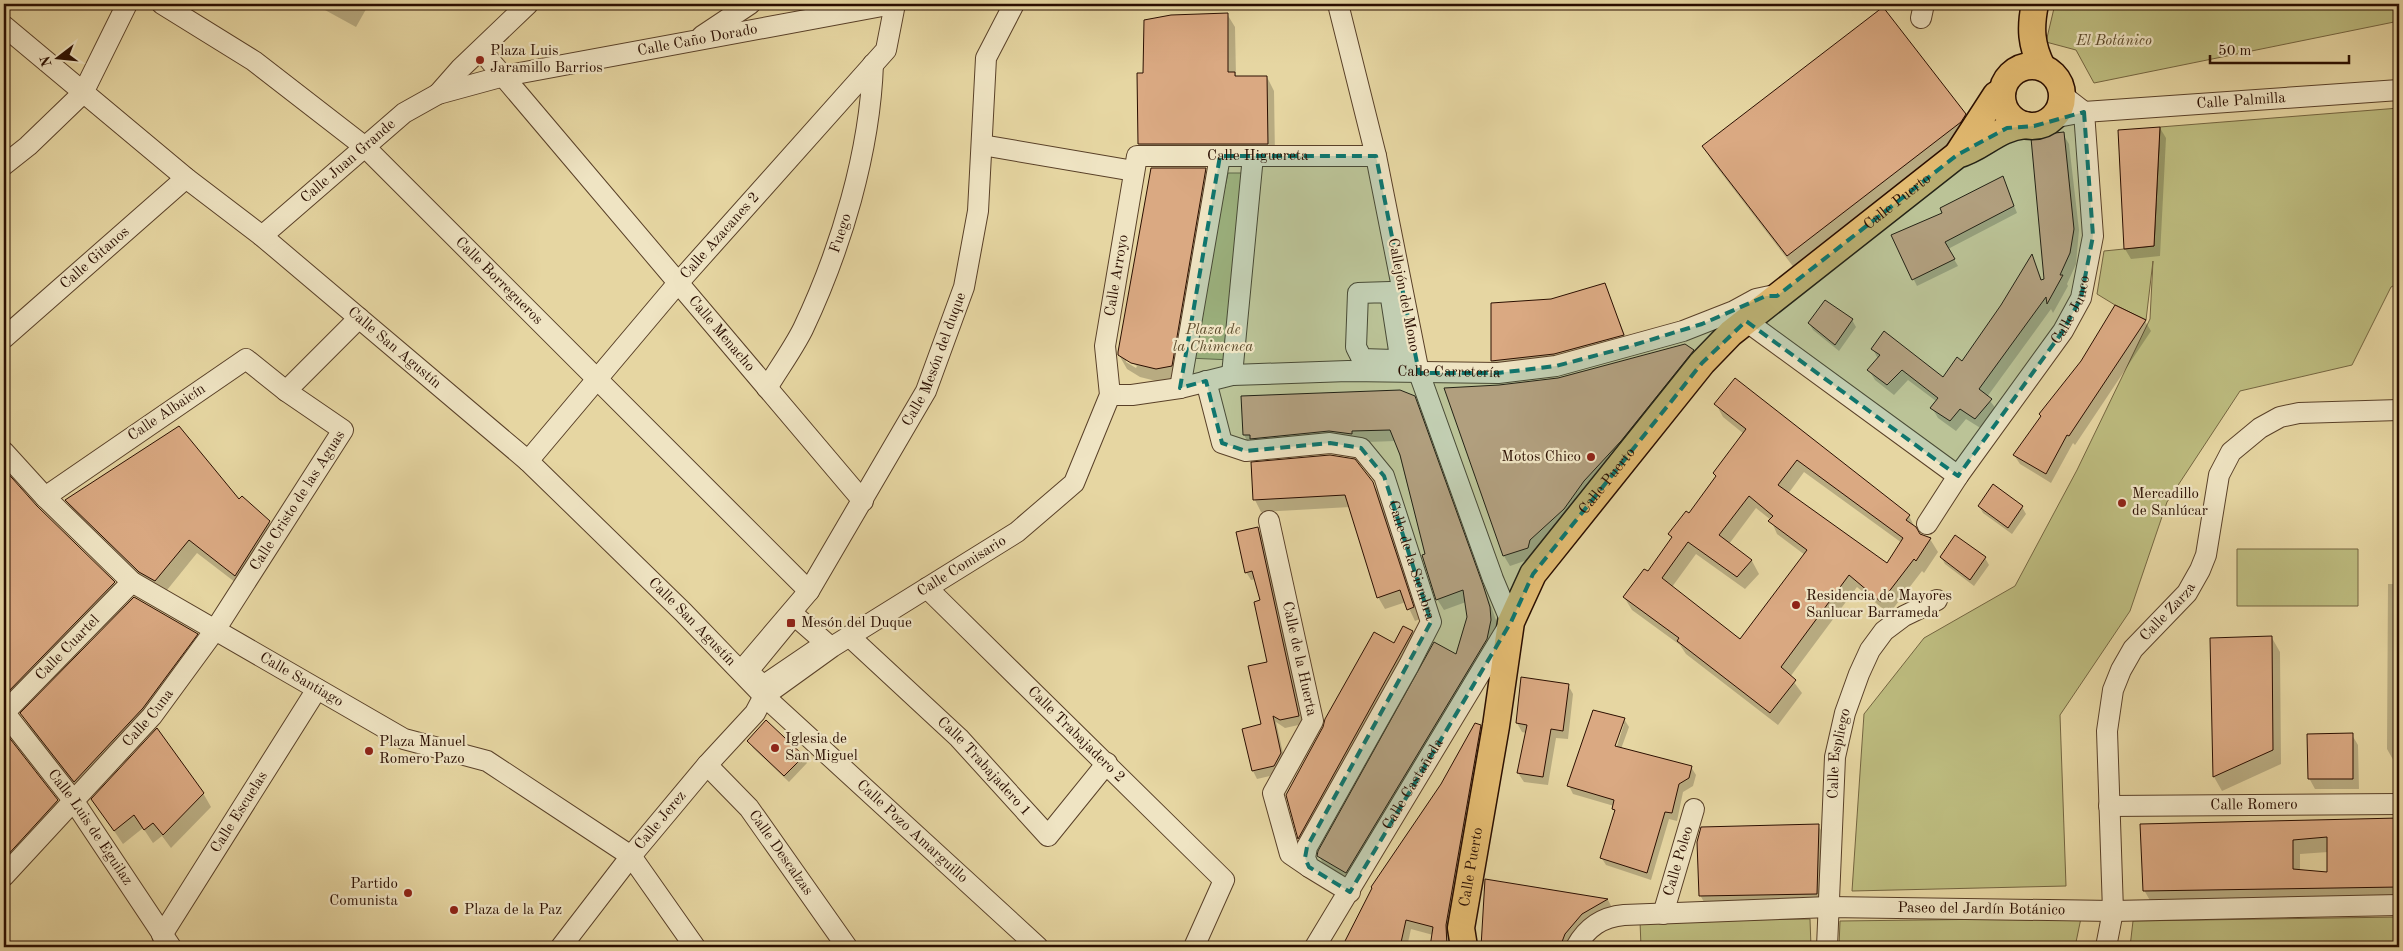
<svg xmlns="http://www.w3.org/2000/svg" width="2403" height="951" font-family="'Old Standard TT',serif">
  <rect width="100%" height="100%" fill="#e6d6a2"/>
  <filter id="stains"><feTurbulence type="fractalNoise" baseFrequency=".004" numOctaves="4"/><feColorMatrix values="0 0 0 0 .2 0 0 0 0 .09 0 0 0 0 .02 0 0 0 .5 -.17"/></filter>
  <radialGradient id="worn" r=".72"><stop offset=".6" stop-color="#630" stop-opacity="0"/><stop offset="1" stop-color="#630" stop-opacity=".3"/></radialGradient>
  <path fill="#bdbc7f" stroke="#746540" d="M2055 4H2399V21L2094 83 2076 50 2046 42Z
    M2399 108V283L2391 287 2352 365 2240 391 2167 502 2130 611 2060 715 2066 886 1852 891 1864 714 1924 638 2015 586 2077 470 2150 319 2153 261 2146 320 2115 305 2097 294 2104 251 2154 246 2160 127Z
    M1228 173H1242L1232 360 1188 358Z
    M2237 549H2358V606H2237Z
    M2399 917V947H2130L2133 921Z
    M2081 918 2075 947H1839L1840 921Z
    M1810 919 1811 947H1641L1640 921Z"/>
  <path fill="#0003" fill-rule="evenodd" d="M314 4H369L356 27Z
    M1227 14 1235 27 1236 77H1267L1274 91 1275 157H1147L1139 144 1145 74Z
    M1965 115 1973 129 1795 269 1712 161 1704 147Z
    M2160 128 2166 138 2160 256 2131 259 2125 249Z
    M2063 134 2069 144 2079 230 2076 264 2067 284 2068 286 2053 313 2051 309 1987 397 1997 410 1982 429 1966 419 1956 431 1938 418 1932 408 1936 401 1908 380 1894 395 1875 380 1869 370 1878 359 1873 349 1944 379 1963 363 2002 306 2032 257 2042 280H2046Z
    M1205 169 1213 183 1179 380 1164 383 1140 377 1127 369 1119 355ZM1126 359 1137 366 1136 368 1126 362Z
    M2003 178 2017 213 1948 249 1958 266 1917 286 1892 235 1944 213Z
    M1604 284 1629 345 1498 371 1492 361 1551 300Z
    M2115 307 2145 321 2151 331 2075 445 2073 443 2051 483 2020 464 2014 455 2082 361Z
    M1852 320 1856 327 1839 351 1813 330 1809 323Z
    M1685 345 1692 348 1698 358 1569 519 1535 550 1533 558 1510 566 1504 556 1446 389 1499 386 1558 379Z
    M1414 397 1420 408 1496 620 1497 633 1353 883 1325 867 1319 856 1457 656 1469 617 1466 602 1444 610 1437 599 1396 441 1250 446 1244 435Z
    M1716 404 1909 516 1919 535 1930 539 1938 552 1924 573 1922 571 1889 614 1857 587 1790 677 1802 693 1778 725 1686 654 1680 645 1632 610 1624 597 1649 572 1672 539 1670 534 1689 515 1717 477 1744 434 1723 417ZM1804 472 1902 543 1888 565 1788 494ZM1756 508 1771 520 1777 534 1805 555 1740 641 1672 587 1696 554 1745 589 1759 574 1752 561 1729 544Z
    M1253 464 1372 482 1380 495 1420 619 1415 621 1406 602 1385 609 1378 597 1350 507 1261 512 1255 500Z
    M4 471 36 506 114 583 122 597 4 718Z
    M242 498 269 522 277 536 244 589 197 553 163 595 149 586 74 514 66 500 239 501Z
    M1979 506 2022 507 2026 514 2012 534 1983 513Z
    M1257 528 1262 536 1303 724 1285 728 1276 722 1285 762 1279 774 1257 779 1253 771 1243 730 1262 725 1269 663 1261 601 1256 579 1251 580 1246 572Z
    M1941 557 1985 558 1989 565 1974 586 1945 564Z
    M2388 584H2399V763H2395L2387 749Z
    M1412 632 1419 644 1306 849 1299 838 1287 795Z
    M197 635 205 648 83 795 30 728 22 714Z
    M2272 638 2280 652 2281 764 2222 791 2214 777 2212 639Z
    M1568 685 1573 694 1568 739 1556 738 1548 785 1524 782 1518 773 1526 733 1522 732 1517 723Z
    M1624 719 1629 727 1621 749 1691 767 1696 775 1693 786 1683 792 1677 821 1669 819 1651 880 1606 865 1601 857 1616 813 1614 806 1573 794 1569 786ZM1622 724H1624L1615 752 1612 751Z
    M1480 726 1486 736 1452 947H1431L1433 935 1411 929 1407 947H1343L1363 910Z
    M4 734 57 801 65 815 4 883Z
    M2352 735 2358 745 2359 789H2315L2309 778Z
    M749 741 803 756 807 763 789 782 753 748Z
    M203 793 211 807 171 848 162 836 153 843 143 828 123 844 93 800Z
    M2399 820V901L2152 904 2144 890 2141 825ZM2328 852 2329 874 2300 871V854Z
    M1818 825 1826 839 1825 908 1708 909 1700 895Z
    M1487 880 1608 900 1615 913 1573 947H1482Z"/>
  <path fill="#daa982" stroke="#2a0e00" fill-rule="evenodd" d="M1883 7 1966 114 1961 122 1787 256 1702 146Z
    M1228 13V72H1235V76H1267L1268 144H1138L1137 73H1143L1144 20 1171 15Z
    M2160 127 2154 246 2124 249 2118 130Z
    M2064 132 2074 229 2070 253 2060 275H2063L2047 304 2046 297 1979 389 1992 399 1975 419 1960 409 1950 421 1930 408 1938 398 1902 370 1887 385 1867 370 1880 355 1871 349 1884 331 1943 377 1957 357 1962 361 2001 305 2032 254 2041 280 2044 279 2031 138 2036 135Z
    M1151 168H1206L1172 366 1156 369 1131 363 1118 355V352Z
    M2003 176 2014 206 1945 242 1955 259 1912 280 1891 235 1942 213 1940 208Z
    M1605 283 1624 335 1554 354 1491 361V303L1551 299Z
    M1825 300 1853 319 1835 345 1808 323Z
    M2115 305 2146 320 2069 436 2067 435 2046 474 2013 455 2041 416 2039 414 2081 361Z
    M1685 344 1694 350 1621 441 1584 481 1564 509 1530 540 1528 548 1503 556 1444 388 1499 385 1558 378Z
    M1735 378 1910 515 1906 520 1916 527 1920 534 1931 538 1916 561 1914 559 1881 602 1849 575 1781 667 1796 680 1770 713 1677 641 1679 638 1623 597 1644 569 1648 571 1672 537 1668 534 1686 511 1689 513 1716 476 1713 473 1746 429 1714 404ZM1797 460 1903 538 1887 563 1778 485ZM1749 496 1773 516 1768 521 1807 550 1740 639 1662 578 1688 542 1737 577 1752 560 1719 535Z
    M1400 390 1415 396 1483 585 1490 607 1491 620 1487 639 1346 873 1317 856 1318 851 1434 642 1456 654 1467 617 1463 590 1436 600 1422 555 1425 554 1400 455 1390 430 1352 431V434L1329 431 1250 439V435H1243L1241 396Z
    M179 426 239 499 242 496 270 521 235 576 189 540 155 581 139 572 65 500Z
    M1330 455 1355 459 1373 482 1414 607 1407 610 1400 590 1377 598 1345 495 1253 500 1251 462Z
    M4 469 37 506 115 582 4 696Z
    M1993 484 2023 506 2008 528 1978 506Z
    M1258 527 1299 716 1280 720 1273 716 1281 753 1274 766 1252 771 1242 729 1261 724 1248 666 1267 662 1254 602 1260 600 1252 571 1245 573 1236 532Z
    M1955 535 1986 557 1970 580 1940 557Z
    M134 597 198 634 143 708 74 782 20 713Z
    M1403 626 1413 631 1298 839 1286 795 1323 727 1325 719 1374 632 1394 643Z
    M2272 636 2273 750 2213 777 2210 638Z
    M1521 677 1569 684 1563 731 1551 729 1543 777 1517 773 1527 725 1516 723Z
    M1593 710 1625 718 1615 746 1692 766 1689 778 1679 784 1672 813 1665 812 1647 873 1600 858 1615 810 1612 809 1614 800 1567 786Z
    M766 720 804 756 784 776 747 741Z
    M1475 723 1481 725 1446 925 1447 947H1430L1433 927 1406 920 1400 947H1342L1372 888 1371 887 1441 784Z
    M157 728 204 793 163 835 153 823 144 830 134 815 114 831 91 799Z
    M4 731 58 800 4 859Z
    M2353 733V779H2308L2307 734Z
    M2399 818V887L2143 891 2140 824ZM2327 837V872L2293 869V840Z
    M1819 824 1817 894 1699 896 1697 842 1701 827Z
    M1485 879 1608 899 1582 914 1565 934 1560 947H1481Z"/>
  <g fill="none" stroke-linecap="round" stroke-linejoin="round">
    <g stroke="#594028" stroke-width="22">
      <g id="minor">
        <path id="s1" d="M162 4 254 61 365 147 809 591"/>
        <path d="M1921 18 1924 4"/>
        <path id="s2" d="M4 26 186 178 262 236 528 461 683 612 764 696 1038 947"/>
        <path d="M702 36 750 4"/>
        <path id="s3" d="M481 50 863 501"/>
        <path d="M438 94 460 69 528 4"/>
        <path d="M2062 95 2084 112"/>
        <path id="s4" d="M2052 118 2084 112 2399 90"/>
        <path d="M982 145 1134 171"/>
        <path d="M4 165 28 146 83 93 127 4"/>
        <path id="s5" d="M262 236 404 113 438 94 504 76 893 4"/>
        <path d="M1390 292 1400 357 1394 360 1362 359 1356 347 1358 293Z"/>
        <path d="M1746 321 1958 476"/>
        <path id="s6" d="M4 338 186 178"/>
        <path d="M1232 375 1253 156"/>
        <path id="s7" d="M1206 381 1222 443 1246 451 1330 443 1361 448 1384 476 1431 622 1409 665 1307 847 1305 858 1309 867 1350 892"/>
        <path id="s8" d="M767 388C779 368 793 349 803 329 841 249 870 152 873 64"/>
        <path d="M1180 388 1220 156"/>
        <path d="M286 391 359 318"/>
        <path id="s9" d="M1110 395H1132L1180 388 1232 375 1348 371 1498 373 1556 366 1683 331 1734 311 1756 299 1770 296"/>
        <path id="s10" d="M4 452 45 497 132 582 404 739 487 761 631 856 695 947"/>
        <path id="s11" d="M528 461 678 283 886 50 895 4"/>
        <path id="s12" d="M1269 521 1313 721 1273 793 1290 854 1309 867"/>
        <path id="s13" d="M1927 524 1958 476 2063 331 2081 298 2093 236 2084 112"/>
        <path id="s14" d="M927 588 1224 880 1194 947"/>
        <path d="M794 615 826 643 763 686 748 671Z"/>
        <path id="s15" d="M849 636 959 738 1048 836 1107 763"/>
        <path id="s16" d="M741 671 809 591 926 391 964 287 978 211 986 58 1014 4"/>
        <path id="s17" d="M4 712 73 800 171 947"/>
        <path id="s18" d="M4 713 132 582"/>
        <path id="s19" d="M707 765 749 808 847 947"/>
        <path id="s20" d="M2109 806 2399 804"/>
        <path id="s21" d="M4 876 152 716 215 630 343 430 286 391 246 359 45 497"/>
        <path id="s22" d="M1663 914 1694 809"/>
        <path id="s23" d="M162 935 317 689"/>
        <path id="s24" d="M561 947 631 856 707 765 755 713 764 696 832 647 1017 532 1074 483 1110 395 1105 346 1137 156H1376"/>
        <path id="s25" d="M1315 947 1511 622 1493 579 1419 373 1376 156 1338 4"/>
        <path id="s26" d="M1576 947C1587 927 1602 917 1624 915L1829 907 2113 911 2399 905"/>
        <path id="s27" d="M1827 947 1835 757 1845 713 1859 674 1870 650 1884 631 1904 616 1937 600"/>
        <path id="s28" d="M2106 947 2113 911 2107 731 2113 690 2121 670 2133 649 2187 593 2200 570 2206 555 2219 475 2231 452 2260 428 2280 417 2299 413 2399 410"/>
      </g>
    </g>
    <g stroke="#2a0e00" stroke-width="29">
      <g id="major">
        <path d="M2035 4C2030 28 2031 45 2042 67"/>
        <circle cx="2032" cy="96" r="30"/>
        <path d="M1959 152 1996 95 2002 92"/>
        <path id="s29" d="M1464 947 1461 928 1496 726 1511 622 1533 574 1702 363 1731 333 1957 155C1983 148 1996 128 2025 125"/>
      </g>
    </g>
    <use href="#minor" stroke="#efe4c3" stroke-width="20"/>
    <use href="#major" stroke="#e3bb71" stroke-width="26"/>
  </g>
  <path fill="#0f766e" fill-opacity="0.2" stroke="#0f766e" stroke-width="4" stroke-dasharray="10 6" stroke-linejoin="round" d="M2084 112 2093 236 2081 298 2063 331 1958 476 1746 321 1702 363 1533 574 1511 622 1350 892 1309 867 1305 858 1307 847 1431 622 1384 476 1361 448 1330 443 1246 451 1222 443 1206 381 1180 388 1220 156H1376L1419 373H1498L1556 366 1624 348 1702 324 1766 296H1777L1957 155 2007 128 2034 126Z"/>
  <g fill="#8f2418" stroke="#efe4c3" stroke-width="2">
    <circle cx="480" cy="60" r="5"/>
    <circle cx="1591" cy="457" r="5"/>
    <circle cx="2122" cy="503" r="5"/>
    <circle cx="1796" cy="605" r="5"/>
    <rect x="786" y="618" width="10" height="10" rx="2.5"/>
    <circle cx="775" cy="748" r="5"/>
    <circle cx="369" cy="751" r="5"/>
    <circle cx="408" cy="893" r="5"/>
    <circle cx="454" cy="910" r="5"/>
  </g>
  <g text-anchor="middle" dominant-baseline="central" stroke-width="4.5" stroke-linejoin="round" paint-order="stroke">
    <g font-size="15" fill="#2a0e00" stroke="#efe4c3">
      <text stroke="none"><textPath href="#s5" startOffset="492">Calle Caño Dorado</textPath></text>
      <text stroke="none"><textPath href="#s4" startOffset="190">Calle Palmilla</textPath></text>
      <text stroke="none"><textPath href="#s24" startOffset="1158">Calle Higuereta</textPath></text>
      <text stroke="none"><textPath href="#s5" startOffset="114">Calle Juan Grande</textPath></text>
      <text stroke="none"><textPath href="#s29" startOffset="906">Calle Puerto</textPath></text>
      <text stroke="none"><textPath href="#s8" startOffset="172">Fuego</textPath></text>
      <text stroke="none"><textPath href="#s11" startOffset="296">Calle Azacanes 2</textPath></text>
      <text stroke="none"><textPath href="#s6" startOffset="121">Calle Gitanos</textPath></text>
      <text stroke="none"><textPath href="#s24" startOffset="916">Calle Arroyo</textPath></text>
      <text stroke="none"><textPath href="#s1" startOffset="438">Calle Borregueros</textPath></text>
      <text transform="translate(1403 295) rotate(79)">Callejón del Mono</text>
      <text stroke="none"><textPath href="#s13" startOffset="259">Calle Junco</textPath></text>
      <text stroke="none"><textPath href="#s3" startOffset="372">Calle Menacho</textPath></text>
      <text stroke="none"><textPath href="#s2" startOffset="506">Calle San Agustín</textPath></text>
      <text stroke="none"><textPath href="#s16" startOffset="369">Calle Mesón del duque</textPath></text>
      <text stroke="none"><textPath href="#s9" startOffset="341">Calle Carretería</textPath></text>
      <text transform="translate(167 413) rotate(-34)">Calle Albaicín</text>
      <text stroke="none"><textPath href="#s29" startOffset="501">Calle Puerto</textPath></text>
      <text stroke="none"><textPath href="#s21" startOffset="478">Calle Cristo de las Aguas</textPath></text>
      <text stroke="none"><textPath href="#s7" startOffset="330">Calle de la Siembra</textPath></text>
      <text stroke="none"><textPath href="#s24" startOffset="560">Calle Comisario</textPath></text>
      <text stroke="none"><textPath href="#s28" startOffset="355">Calle Zarza</textPath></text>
      <text stroke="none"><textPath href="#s2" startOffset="911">Calle San Agustín</textPath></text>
      <text stroke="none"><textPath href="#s18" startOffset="91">Calle Cuartel</textPath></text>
      <text stroke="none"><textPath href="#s12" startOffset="141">Calle de la Huerta</textPath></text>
      <text stroke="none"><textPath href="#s10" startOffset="378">Calle Santiago</textPath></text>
      <text stroke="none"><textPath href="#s21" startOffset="214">Calle Cuna</textPath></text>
      <text stroke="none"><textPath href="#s14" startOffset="209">Calle Trabajadero 2</textPath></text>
      <text stroke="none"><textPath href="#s27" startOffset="194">Calle Espliego</textPath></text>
      <text stroke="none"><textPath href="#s15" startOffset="188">Calle Trabajadero 1</textPath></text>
      <text stroke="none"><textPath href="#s25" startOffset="190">Calle Castañeda</textPath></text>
      <text stroke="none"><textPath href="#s20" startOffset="145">Calle Romero</textPath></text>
      <text stroke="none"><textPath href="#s23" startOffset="145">Calle Escuelas</textPath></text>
      <text stroke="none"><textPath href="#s24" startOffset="161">Calle Jerez</textPath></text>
      <text stroke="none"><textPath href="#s17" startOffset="144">Calle Luis de Eguilaz</textPath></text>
      <text stroke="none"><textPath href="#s2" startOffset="1215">Calle Pozo Amarguillo</textPath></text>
      <text stroke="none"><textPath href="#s19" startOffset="115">Calle Descalzas</textPath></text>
      <text stroke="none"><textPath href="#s22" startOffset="55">Calle Poleo</textPath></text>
      <text stroke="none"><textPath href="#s29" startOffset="81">Calle Puerto</textPath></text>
      <text stroke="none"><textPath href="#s26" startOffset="418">Paseo del Jardín Botánico</textPath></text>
    </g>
    <g font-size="15" font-style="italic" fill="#5d4b2c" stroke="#efe4c3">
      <text x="2114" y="41">El Botánico</text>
      <text x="1213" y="330">Plaza de<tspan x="1213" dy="17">la Chimenea</tspan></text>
    </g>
    <g font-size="15" fill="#2a0e00" stroke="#efe4c3" text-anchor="start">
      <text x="490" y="51">Plaza Luis<tspan x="490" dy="17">Jaramillo Barrios</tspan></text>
      <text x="1581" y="457" text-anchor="end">Motos Chico</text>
      <text x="2132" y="494">Mercadillo<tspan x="2132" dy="17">de Sanlúcar</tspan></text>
      <text x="1806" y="596">Residencia de Mayores<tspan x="1806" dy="17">Sanlucar Barrameda</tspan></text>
      <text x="801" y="623">Mesón del Duque</text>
      <text x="785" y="739">Iglesia de<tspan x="785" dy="17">San Miguel</tspan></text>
      <text x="379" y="742">Plaza Manuel<tspan x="379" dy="17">Romero Pazo</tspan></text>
      <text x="398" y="884" text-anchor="end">Partido<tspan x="398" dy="17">Comunista</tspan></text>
      <text x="464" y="910">Plaza de la Paz</text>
    </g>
  </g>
  <rect width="2403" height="951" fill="none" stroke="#e6d6a2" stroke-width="20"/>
  <rect x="5" y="5" width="2393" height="941" fill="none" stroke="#2a0e00" stroke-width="2.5"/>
  <rect x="10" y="10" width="2383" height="931" fill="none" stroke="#2a0e00"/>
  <g transform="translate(58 58) rotate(254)" stroke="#efe4c3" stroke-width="4" paint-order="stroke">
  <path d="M0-4L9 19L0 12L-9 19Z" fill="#2a0e00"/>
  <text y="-8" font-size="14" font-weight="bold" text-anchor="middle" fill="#2a0e00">N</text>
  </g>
  <path d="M2210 55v8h139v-8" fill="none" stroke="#2a0e00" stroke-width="2.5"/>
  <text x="2218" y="55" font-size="15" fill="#2a0e00" stroke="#efe4c3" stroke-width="4" paint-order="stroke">50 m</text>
  <rect width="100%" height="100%" filter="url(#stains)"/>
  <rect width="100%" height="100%" fill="url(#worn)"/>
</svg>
